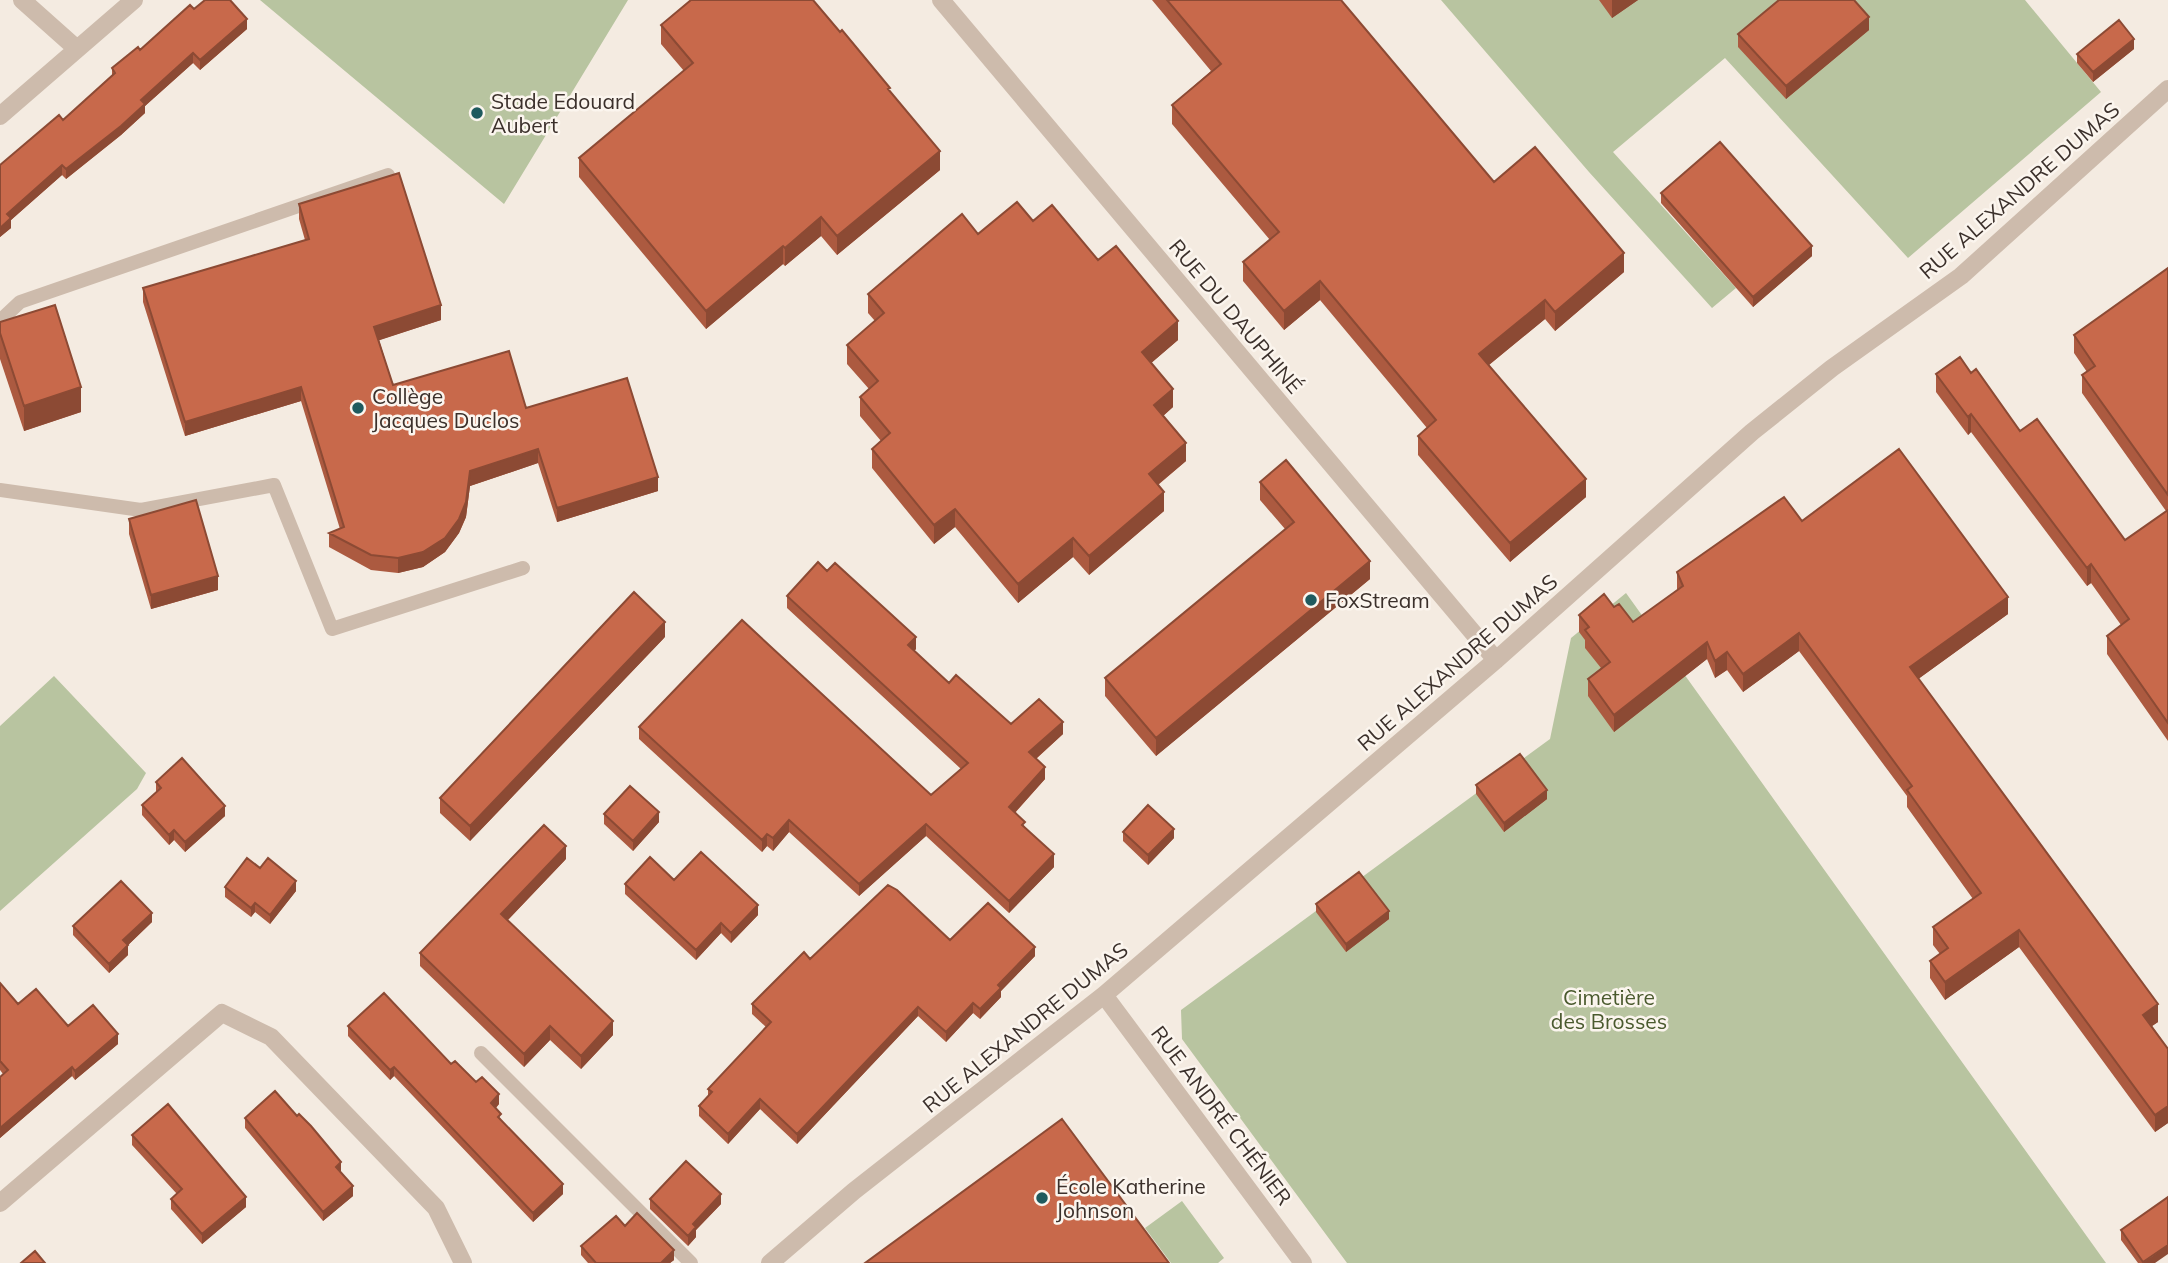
<svg xmlns="http://www.w3.org/2000/svg" width="2168" height="1263" font-family="Mulish,sans-serif">
  <rect width="100%" height="100%" fill="#f4ebe1"/>
  <path fill="#b8c4a0" d="M260 0H628L504 204Z
    M1441 0H2025L2101 92 1908 258 1725 58 1613 152 1736 288 1712 308 1589 172Z
    M1626 593 2106 1263H1347L1182 1039 1181 1010 1550 739 1571 638Z
    M54 676 146 773 137 789 0 911V726Z
    M1182 1201 1224 1258 1218 1263H1171L1145 1228Z"/>
  <g fill="none" stroke-linecap="round" stroke-linejoin="round">
    <path stroke="#cdbbac" stroke-width="14" d="M0 321 20 302 388 175
      M0 490 141 510 274 485 332 629 523 568
      M481 1053 691 1263"/>
    <path stroke="#cdbbac" stroke-width="18" d="M22 0 77 49
      M941 0 1496 660
      M0 116 134 0
      M1104 995 1303 1263
      M0 1203 222 1013 271 1037 436 1208 463 1263
      M770 1263 854 1191 1104 995 1496 660 1752 432 1832 368 1961 276 2168 89"/>
  </g>
  <path fill="#ac5a40" d="M1152 0H1341L1494 182 1624 272 1555 331 1545 319 1489 365 1586 497 1510 562 1418 455V436L1427 428 1320 300 1284 330 1243 281V262L1270 240 1172 124V105L1211 71Z
    M1599 0H1638L1612 18Z
    M194 9 247 29 200 70 193 63 145 106V113L121 135 66 179 62 175 11 220V228L0 237V165L63 120 112 76V68L140 50Z
    M661 25 890 92 940 170 837 255 821 236 785 266 783 264 706 329 579 177V158L684 71 661 44Z
    M1869 30 1786 99 1738 47V34Z
    M2134 49 2093 82 2077 63V54Z
    M1661 193 1812 256 1753 307 1661 203Z
    M299 204 441 320 379 340 393 385 526 408 658 491 557 522 538 463 470 486 466 517 459 533 445 552 423 567 398 573 371 570 329 547V533L340 529 301 401 185 436 143 302V288L305 240 299 219Z
    M1033 221 1098 260 1178 340 1151 363 1173 407 1163 416 1186 461 1158 485 1164 511 1089 575 1073 557 1018 603 955 527 934 544 872 468V449L881 441 860 416V397L869 389 847 364V345L875 321 868 313V294L978 234Z
    M2168 268V741L2107 654V636L2121 625 2091 583 2087 586 1971 432 1968 435 1936 392V374L1971 373 2020 431 2125 540 2166 511 2082 393V375L2087 372 2074 353V335Z
    M0 322 81 412 24 431 0 359Z
    M1260 482 1370 579 1156 756 1105 696V678L1285 529 1260 500Z
    M129 519 218 590 151 609 129 534Z
    M1802 521 2008 614 1918 679 2158 1022 2152 1026 2168 1049V1123L2155 1132 2019 947 1945 1000 1930 978V961L1940 954 1933 945V927L1973 899 1907 807V796L1799 651 1743 692 1727 670 1715 678 1707 659 1614 732 1588 696V679L1601 668 1585 648V640L1579 632V615L1614 607 1633 622 1677 590V572Z
    M787 596 916 649 914 651 949 683 1011 724 1063 734 1036 759 1045 779 1015 813 1054 867 1009 913 926 836 859 896 789 832 773 851 767 846 762 852 639 739V727L931 795 961 769 787 608Z
    M665 637 470 841 440 813V798Z
    M156 782 225 816 185 852 174 840 169 845 142 815V805L156 792Z
    M1476 785 1547 799 1504 832 1476 794Z
    M604 814 659 822 633 851 604 824Z
    M1123 832 1174 838 1148 865 1123 841Z
    M566 859 508 920 613 1035 581 1069 550 1040 524 1067 420 966V953Z
    M260 868 296 891 270 924 255 912 251 917 225 897V887Z
    M674 880 758 915 731 943 721 933 696 960 625 894V884Z
    M1316 904 1389 919 1346 952 1316 912Z
    M152 922 128 945V955L109 973 73 935V926Z
    M950 940 1035 956 1001 991V997L980 1019 973 1013 946 1042 918 1016 797 1144 760 1109 728 1144 699 1116V1106L708 1097V1089L766 1027 752 1014V1004L810 959Z
    M0 983 18 1004 68 1026 118 1044 75 1080 72 1076 0 1138V1077L3 1074 0 1070Z
    M348 1026 451 1064 476 1082 499 1104 496 1108 501 1120 563 1194 533 1222 394 1076 390 1080 348 1036Z
    M245 1118 341 1171V1172L353 1196 323 1221 245 1128Z
    M132 1135 246 1207 202 1244 171 1209V1199L177 1194 132 1145Z
    M650 1199 721 1204 696 1230V1237L688 1246 650 1209Z
    M625 1226 674 1260 670 1263H588L581 1255V1246Z
    M2121 1230 2155 1263H2138L2121 1240Z"/>
  <path fill="#8c4a34" d="M1612 0H1638L1612 18Z
    M1869 17V30L1786 99V86Z
    M247 19V29L200 70V60Z
    M2134 39V49L2093 82V72Z
    M193 53V63L145 106V113L121 135 66 179V169Z
    M940 151V170L837 255V236Z
    M62 165V175L11 220V228L0 237V228L7 214Z
    M821 217V236L785 266V248Z
    M783 246V264L706 329V311Z
    M1812 246V256L1753 307V297Z
    M1624 253V272L1555 331V312Z
    M1320 281V300L1284 330V311Z
    M1545 300V319L1479 373V354Z
    M441 305V320L374 342V327Z
    M1178 321V340L1142 371V352Z
    M81 387V412L24 431V406Z
    M301 387V401L185 436V422Z
    M1173 389V407L1154 424V405Z
    M1971 414V432L1968 435V417Z
    M1186 443V461L1149 492V474Z
    M538 449V463L470 486 466 517 459 533 445 552 423 567 398 573V558L470 471Z
    M658 477V491L557 522V508Z
    M1586 479V497L1510 562V543Z
    M1164 492V511L1089 575V556Z
    M955 509V527L934 544V525Z
    M1073 538V557L1018 603V584Z
    M1370 561V579L1156 756V738Z
    M2091 564V583L2087 586V568Z
    M218 576V590L151 609V595Z
    M2008 597V614L1910 685V667Z
    M665 622V637L470 841V826Z
    M1799 633V651L1743 692V674Z
    M916 637V649L908 657V645Z
    M1707 642V659L1614 732V715Z
    M1727 652V670L1715 678V661Z
    M1063 722V734L1029 765V752Z
    M1045 767V779L1009 819V807Z
    M1547 790V799L1504 832V823Z
    M225 806V816L185 852V842Z
    M659 812V822L633 851V841Z
    M789 820V832L773 851V838Z
    M926 824V836L859 896V884Z
    M1174 829V838L1148 865V855Z
    M174 830V840L169 845V835Z
    M767 834V846L762 852V840Z
    M566 846V859L501 927V914Z
    M1054 854V867L1009 913V901Z
    M296 881V891L270 924V915Z
    M255 903V912L251 917V908Z
    M758 905V915L731 943V933Z
    M1389 911V919L1346 952V944Z
    M152 913V922L123 950V940Z
    M721 923V933L696 960V950Z
    M2019 930V947L1945 1000V982Z
    M128 945V955L109 973V964Z
    M1035 947V956L1001 991V997L980 1019V1009L998 985Z
    M973 1003V1013L946 1042V1032Z
    M2158 1004V1022L2143 1032V1015Z
    M918 1007V1016L797 1144V1134Z
    M613 1021V1035L581 1069V1056Z
    M550 1026V1040L524 1067V1054Z
    M118 1034V1044L75 1080V1071Z
    M72 1067V1076L0 1138V1128Z
    M394 1067V1076L390 1080V1070Z
    M499 1094V1104L491 1113V1103Z
    M760 1099V1109L728 1144V1134Z
    M2168 1106V1123L2155 1132V1115Z
    M341 1162V1171L336 1176V1167Z
    M563 1184V1194L533 1222V1213Z
    M353 1186V1196L323 1221V1212Z
    M721 1194V1204L696 1230V1237L688 1246V1236L693 1224Z
    M246 1197V1207L202 1244V1234Z
    M2168 1245V1254L2155 1263H2143Z
    M674 1250V1260L670 1263H661Z"/>
  <path fill="#c8694b" stroke="#8c4a34" stroke-width="2" d="M205 0H230L247 19 200 60 193 53 141 100 145 104 121 126 66 169 62 165 7 214 11 218 0 228V165L59 115 63 120 115 73 112 68 138 47 140 50 190 5 194 9Z
    M691 0H813L840 32 842 30 890 88 888 89 940 151 837 236 821 217 785 248 783 246 706 311 579 158 693 63 661 25Z
    M1167 0H1341L1494 182 1535 147 1624 253 1555 312 1545 300 1479 354 1586 479 1510 543 1418 436 1436 420 1320 281 1284 311 1243 262 1279 232 1172 105 1221 64Z
    M1779 0H1854L1869 17 1786 86 1738 34Z
    M2119 20 2134 39 2093 72 2077 54Z
    M1720 142 1812 246 1753 297 1661 193Z
    M399 173 441 305 374 327 393 385 509 351 526 408 627 378 658 477 557 508 538 449 470 471 466 502 459 519 445 538 423 552 398 558 371 555 329 533 344 527 301 387 185 422 143 288 309 239 299 204Z
    M1017 202 1033 221 1052 205 1098 260 1116 246 1178 321 1142 352 1173 389 1154 405 1186 443 1149 474 1164 492 1089 556 1073 538 1018 584 955 509 934 525 872 449 890 433 860 397 878 381 847 345 884 313 868 294 962 214 978 234Z
    M2168 268V495L2082 375 2095 366 2074 335Z
    M55 305 81 387 24 406 0 333V322Z
    M1960 357 1971 373 1976 369 2020 431 2037 419 2125 540 2168 510V723L2107 636 2129 619 2091 564 2087 568 1971 414 1968 417 1936 374Z
    M1899 449 2008 597 1910 667 2158 1004 2143 1015 2168 1049V1106L2155 1115 2019 930 1945 982 1930 961 1948 948 1933 927 1981 893 1907 790 1912 786 1799 633 1743 674 1727 652 1715 661 1707 642 1614 715 1588 679 1610 662 1585 630 1589 627 1579 615 1604 594 1614 607 1619 604 1633 622 1683 586 1677 572 1784 497 1802 521Z
    M1286 460 1370 561 1156 738 1105 678 1294 522 1260 482Z
    M196 500 218 576 151 595 129 519Z
    M818 562 827 571 835 563 916 637 908 645 949 683 956 675 1011 724 1039 699 1063 722 1029 752 1045 767 1009 807 1025 822 1022 825 1054 854 1009 901 926 824 859 884 789 820 773 838 767 834 762 840 639 727 742 620 931 795 968 763 787 596Z
    M634 592 665 622 470 826 440 798Z
    M1520 754 1547 790 1504 823 1476 785Z
    M182 758 225 806 185 842 174 830 169 835 142 805 161 788 156 782Z
    M630 786 659 812 633 841 604 814Z
    M1148 805 1174 829 1148 855 1123 832Z
    M544 825 566 846 501 914 613 1021 581 1056 550 1026 524 1054 420 953Z
    M701 852 758 905 731 933 721 923 696 950 625 884 650 857 674 880Z
    M247 858 260 868 268 858 296 881 270 915 255 903 251 908 225 887Z
    M1359 872 1389 911 1346 944 1316 904Z
    M121 881 152 913 123 940 128 945 109 964 73 926Z
    M888 885 897 890 950 940 988 903 1035 947 998 985 1001 988 980 1009 973 1003 946 1032 918 1007 797 1134 760 1099 728 1134 699 1106 712 1092 708 1089 771 1022 752 1004 804 952 810 959Z
    M0 983 18 1004 36 989 68 1026 93 1005 118 1034 75 1071 72 1067 0 1128V1077L8 1070 0 1061Z
    M384 993 451 1064 455 1061 476 1082 482 1077 499 1094 491 1103 501 1114 498 1117 563 1184 533 1213 394 1067 390 1070 348 1026Z
    M275 1091 297 1116 299 1114 311 1126 341 1162 336 1167 353 1186 323 1212 245 1118Z
    M168 1104 246 1197 202 1234 171 1199 182 1189 132 1135Z
    M1062 1119 1169 1263H865Z
    M686 1161 721 1194 693 1224 696 1227 688 1236 650 1199Z
    M2168 1197V1245L2143 1262 2121 1230Z
    M637 1213 674 1250 661 1263H596L581 1246 616 1216 625 1226Z
    M35 1251 45 1263H21Z"/>
  <g fill="#1f5a5e" stroke="#fbf5ee" stroke-width="2.5">
    <circle cx="477" cy="113" r="7"/>
    <circle cx="358" cy="408" r="7"/>
    <circle cx="1311" cy="600" r="7"/>
    <circle cx="1042" cy="1198" r="7"/>
  </g>
  <g text-anchor="middle" dominant-baseline="central" stroke-width="5" stroke-linejoin="round" paint-order="stroke">
    <g font-size="21" fill="#3b302b" stroke="#fbf5ee" text-anchor="start">
      <text x="491" y="101">Stade Edouard<tspan x="491" dy="24">Aubert</tspan></text>
      <text x="372" y="396">Collège<tspan x="372" dy="24">Jacques Duclos</tspan></text>
      <text x="1325" y="600">FoxStream</text>
      <text x="1056" y="1186">École Katherine<tspan x="1056" dy="24">Johnson</tspan></text>
    </g>
    <g font-size="21" fill="#3b302b" stroke="#fbf5ee">
      <text transform="translate(2019 190) rotate(-41)">RUE ALEXANDRE DUMAS</text>
      <text transform="translate(1236 316) rotate(50)">RUE DU DAUPHINÉ</text>
      <text transform="translate(1457 662) rotate(-41)">RUE ALEXANDRE DUMAS</text>
      <text transform="translate(1025 1027) rotate(-39)">RUE ALEXANDRE DUMAS</text>
      <text transform="translate(1222 1115) rotate(53)">RUE ANDRÉ CHÉNIER</text>
    </g>
    <g font-size="21" fill="#4a5a2e" stroke="#fbf5ee">
      <text x="1609" y="997">Cimetière<tspan x="1609" dy="24">des Brosses</tspan></text>
    </g>
  </g>
</svg>
